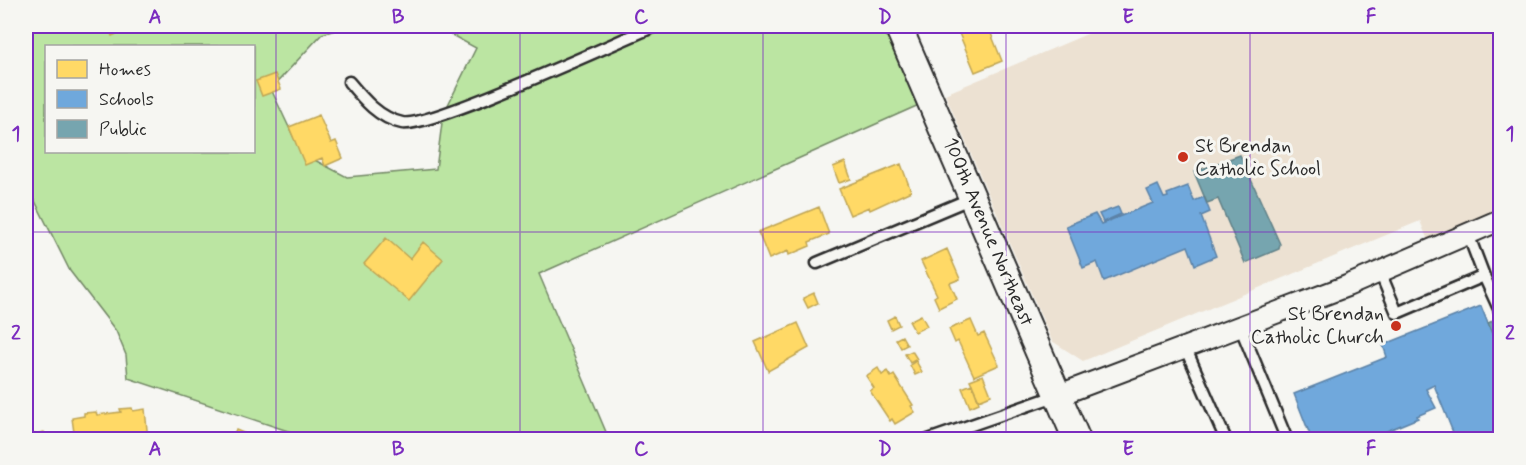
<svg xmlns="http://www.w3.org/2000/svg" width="1526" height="465" font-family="Mynerve,sans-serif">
  <rect width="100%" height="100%" fill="#f6f6f2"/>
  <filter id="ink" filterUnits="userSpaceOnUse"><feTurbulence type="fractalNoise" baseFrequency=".0167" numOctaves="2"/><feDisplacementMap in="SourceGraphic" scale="12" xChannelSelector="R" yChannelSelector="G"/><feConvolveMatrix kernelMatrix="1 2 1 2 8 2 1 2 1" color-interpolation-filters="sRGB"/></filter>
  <g filter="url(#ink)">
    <path fill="#ece1d2" d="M1106 26H1500V220L1432 250 1420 221 1083 361 1052 341 945 94Z"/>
    <path fill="#bbe5a2" stroke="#738866" stroke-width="1.5" fill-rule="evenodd" d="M26 26H139L142 32 156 26H349L322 34 271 89 301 153 347 177 436 169 443 115 476 48 435 26H898L930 100 539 274 609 439H302L297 434 128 378 126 355 116 331 70 271 26 183ZM46 46H254V152H46Z"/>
    <path fill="#ffd966" stroke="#bfa554" stroke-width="1.5" d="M108 26H132L133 27 112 36Z
      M956 26H988L1002 61 975 72Z
      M275 74 281 89 262 96 256 81Z
      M319 115 331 143 336 141 343 158 325 166 322 158 305 165 289 127Z
      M845 162 851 179 839 183 833 167Z
      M901 164 911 191 870 210 869 207 850 215 839 189Z
      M819 207 829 234 809 242 810 246 789 255 788 251 769 259 758 232Z
      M386 238 410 259 423 242 443 259 409 301 364 264Z
      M947 249 960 279 950 283 957 299 939 308 934 297 937 295 921 261Z
      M814 293 818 303 808 308 803 298Z
      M921 315 927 326 915 332 909 321Z
      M895 316 899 325 891 329 887 320Z
      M971 320 978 336 984 333 999 365 974 376 958 341 955 343 949 329Z
      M798 323 809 348 768 371 755 342Z
      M902 336 907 345 901 348 896 339Z
      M912 351 917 359 910 363 905 354Z
      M916 361 922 372 915 375 910 365Z
      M878 368 882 375 887 371 891 377 894 375 913 405 911 406 915 412 895 424 892 419 890 421 870 391 874 388 866 376Z
      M983 375 991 395 979 400 970 380Z
      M972 384 979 403 970 407 962 388Z
      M132 408 133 411 145 409 148 440H75L72 418 84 416V413L96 412 97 415 121 412 120 409Z
      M236 430 260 440H232Z
      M44 432 47 440H26V436Z"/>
    <path fill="#6fa8dc" stroke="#5b82a7" stroke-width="1.5" d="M1158 185 1164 198 1168 197 1167 194 1188 186 1194 201 1204 197 1210 212 1201 216 1216 256 1195 265 1188 246 1104 281 1097 262 1083 268 1066 226 1095 214 1101 224 1153 203 1147 190Z
      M1118 207 1121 214 1103 222 1099 214Z
      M1481 306 1500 354V440H1456L1434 385 1426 389 1436 408 1417 416 1418 418 1365 440H1312L1294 394 1387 357 1383 345Z"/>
    <path fill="#76a5af" stroke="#608087" stroke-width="1.5" d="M1240 155 1280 244 1279 249 1245 263 1218 199 1207 203 1194 172Z
      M1500 318V328L1492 332 1488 323Z"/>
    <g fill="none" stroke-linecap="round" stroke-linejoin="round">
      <g stroke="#2b2b2b" stroke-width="15">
        <path id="service" d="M349 82C364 100 379 118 402 123 428 129 618 41 655 26
          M817 263 972 198
          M1380 272 1397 313 1484 276 1468 234
          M1484 276 1500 311
          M1240 326 1287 440
          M1185 347 1226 440
          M928 440 1058 395"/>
      </g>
      <g stroke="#2b2b2b" stroke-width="24">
        <path id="minor" d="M1059 395 1347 286 1500 220"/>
      </g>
      <g stroke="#2b2b2b" stroke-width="30">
        <path id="tertiary" d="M898 26 1077 440"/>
      </g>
      <use href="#service" stroke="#f6f6f2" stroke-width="10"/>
      <use href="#minor" stroke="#f6f6f2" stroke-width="20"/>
      <use href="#tertiary" stroke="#f6f6f2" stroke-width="26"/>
    </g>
  </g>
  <path fill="none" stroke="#7b2cbf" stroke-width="1.5" stroke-opacity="0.55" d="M276 26V440M520 26V440M763 26V440M1006 26V440M1250 26V440M26 232H1500"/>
  <g fill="#c8321e" stroke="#f6f6f2" stroke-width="2">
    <circle cx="1183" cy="157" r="6"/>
    <circle cx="1396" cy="326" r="6"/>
  </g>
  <g text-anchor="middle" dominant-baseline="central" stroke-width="6" stroke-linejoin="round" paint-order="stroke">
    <g font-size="20" fill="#2b2b2b" stroke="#f6f6f2" text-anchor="start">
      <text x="1195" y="146">St Brendan<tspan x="1195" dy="23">Catholic School</tspan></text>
      <text x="1384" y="314" text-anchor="end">St Brendan<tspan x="1384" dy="23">Catholic Church</tspan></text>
    </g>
    <g font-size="20" fill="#2b2b2b" stroke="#f6f6f2">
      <text transform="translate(988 232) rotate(67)">100th Avenue Northeast</text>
    </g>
  </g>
  <rect width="1526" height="465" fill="none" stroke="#f6f6f2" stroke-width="66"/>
  <rect x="45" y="45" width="210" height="108" fill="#f6f6f2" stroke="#a5a5a2" stroke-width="1.5"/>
  <rect x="57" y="60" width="30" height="18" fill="#ffd966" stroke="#a5a5a2" stroke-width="1.5"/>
  <text x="99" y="75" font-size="18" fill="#2b2b2b">Homes</text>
  <rect x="57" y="90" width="30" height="18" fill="#6fa8dc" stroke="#a5a5a2" stroke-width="1.5"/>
  <text x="99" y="105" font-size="18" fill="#2b2b2b">Schools</text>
  <rect x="57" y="120" width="30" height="18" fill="#76a5af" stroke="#a5a5a2" stroke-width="1.5"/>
  <text x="99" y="135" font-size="18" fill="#2b2b2b">Public</text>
  <rect x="33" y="33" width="1460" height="399" fill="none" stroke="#7b2cbf" stroke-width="2"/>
  <g font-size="20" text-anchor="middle" font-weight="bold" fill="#7b2cbf">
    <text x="155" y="23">A</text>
    <text x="398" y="23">B</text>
    <text x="641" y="23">C</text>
    <text x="885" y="23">D</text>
    <text x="1128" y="23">E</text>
    <text x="1371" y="23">F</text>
    <text x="16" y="140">1</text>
    <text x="1510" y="140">1</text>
    <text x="16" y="339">2</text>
    <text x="1510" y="339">2</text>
    <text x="155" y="455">A</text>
    <text x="398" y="455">B</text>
    <text x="641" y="455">C</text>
    <text x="885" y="455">D</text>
    <text x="1128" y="455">E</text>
    <text x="1371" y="455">F</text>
  </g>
</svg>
